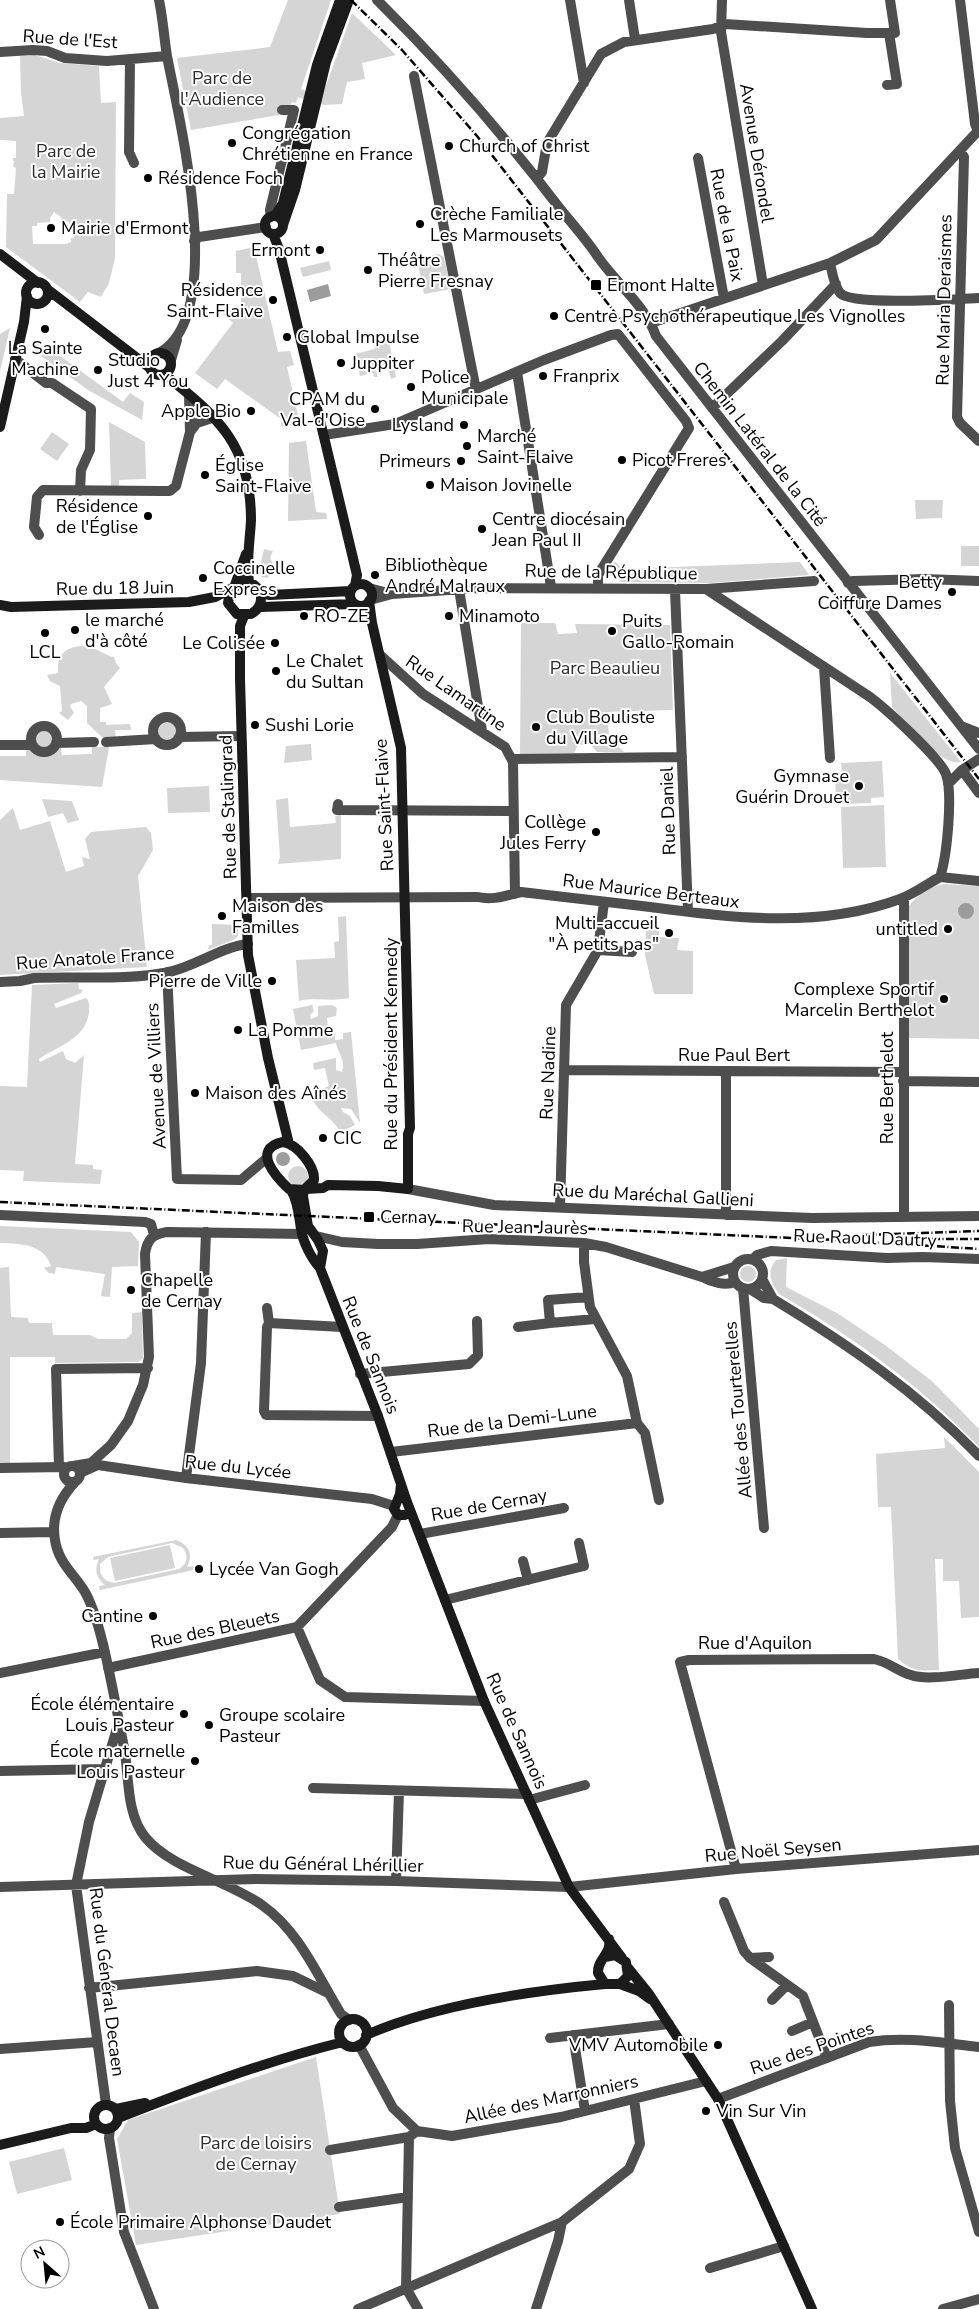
<svg xmlns="http://www.w3.org/2000/svg" width="979" height="2309" font-family="'Nunito Sans',sans-serif">
  <rect width="100%" height="100%" fill="#fff"/>
  <path fill="#d5d5d5" fill-rule="evenodd" d="M288 0H331L301 89 322 97 352 13 396 55 362 63 365 79 347 82 342 104 324 105 298 97 296 103 292 102 290 106H278L279 115 191 130 177 58 270 47Z
    M35 55 60 63 99 66 101 103 116 102 115 258 109 283 101 297 88 292 80 302 6 247 7 194H14L16 168 13 167 14 161H13V158H16V141L0 140V118L24 116 21 93 20 56ZM54 212 61 217 62 220 69 222 70 230H73L74 238H71V242L66 244H33L32 226H37V223L50 222V218Z
    M254 247 278 352 290 351 294 365 287 367 300 424 281 426V419L225 379 217 389 195 373 233 323 223 314 225 308H241V273H236V251Z
    M438 254 444 257 451 289 424 294 417 259Z
    M329 261 331 270 303 277 300 268Z
    M10 328 0 371V334Z
    M37 339 123 402 130 393 144 402 142 420 88 390 34 351Z
    M389 341 396 377 391 379 387 364 375 367 378 377H374L373 373 360 376 355 354 375 349 374 345Z
    M109 422 145 442 146 479 119 480V486H111Z
    M52 432 69 444 57 461 40 449Z
    M306 441 316 512 326 513 327 519 288 521 289 443Z
    M915 500H943L942 518 916 519Z
    M961 546H979V566H961Z
    M264 549 273 551 270 558 273 563 272 573 267 578 262 577 259 571Z
    M615 561 622 569 800 562 809 575 711 583 622 582 614 576 612 570Z
    M521 623H555L558 634 577 633 575 624 670 625 673 710 607 712 609 737 624 752H597L590 744 578 745 574 753 520 754Z
    M81 646C97 646 104 656 114 657L116 663 120 668 104 687 112 704 100 708V722H106V725L130 724 131 730H115L116 739 105 740 87 723V706L81 701 71 704 70 706 74 713 68 720 59 713 62 711 60 686 50 681 47 675 58 673C57 656 63 648 81 646Z
    M890 673 961 762C940 767 906 722 892 707Z
    M156 730a11 11 0 1 1 22 0a11 11 0 1 1-22 0Z
    M35 739a9 9 0 1 1 18 0a9 9 0 1 1-18 0Z
    M311 744 312 760 284 763 286 746Z
    M92 747H109L102 787 0 780V756H26V749H32L37 753 45 755 56 748H61L62 755 92 754Z
    M882 761 884 797 871 798V803L843 804V798H836L835 775 842 774 841 763Z
    M209 786 210 812 168 813 167 788Z
    M288 798 290 827 336 823 335 816 341 815V859L278 864 280 857 276 800Z
    M42 799 72 801 79 820 68 823 63 813 48 817Z
    M884 805 886 867 843 868 841 807Z
    M13 808 20 830 50 821 66 872 84 866 82 857 90 859 85 839 91 832 146 827 151 833 153 850 138 876 147 967 0 975V820Z
    M944 884 979 886V1039L909 1038V906C918 894 930 886 944 884Z
    M346 916 349 998C332 1002 315 997 299 1001L296 960 335 958 334 942 339 941 338 917Z
    M212 924 238 925V936L235 939 208 950 209 945H212Z
    M646 928 659 929V937L679 938 677 950 693 951V994H654L645 955Z
    M78 983 79 989 83 990 81 993 54 1004 56 1008 86 998C90 1002 89 1006 89 1012 86 1039 58 1046 39 1059L40 1062 63 1051 66 1059 75 1063 84 1055 75 1164 93 1165V1169L102 1170 100 1184 23 1181 24 1171 0 1170V1086L27 1087 32 985Z
    M312 1005 314 1011 310 1015 311 1019 318 1016V1006L332 1005 337 1008 336 1016 327 1018 329 1035 335 1034V1040L343 1039V1033L351 1032 360 1123 351 1109 341 1108 343 1112 350 1116 355 1125 340 1132C332 1115 316 1114 311 1094L329 1086 325 1068 314 1070 313 1063 336 1058V1070L342 1072C346 1059 338 1054 336 1043L301 1050 293 1009Z
    M288 1176a10 10 0 1 1 20 0a10 10 0 1 1-20 0Z
    M0 1226 131 1232 139 1242 138 1266 112 1267 110 1297 101 1296 105 1274 56 1267 55 1274 49 1273 44 1268 51 1266C43 1243 20 1244 0 1243Z
    M787 1258 786 1287 837 1313 885 1345 933 1382 979 1429V1447C921 1386 852 1336 779 1294 771 1283 766 1272 776 1260Z
    M740 1274a8 8 0 1 1 16 0a8 8 0 1 1-16 0Z
    M9 1267 11 1317 28 1318 29 1323H52L53 1335H90L98 1339H126L132 1333V1313L142 1312 143 1358 138 1362 55 1363V1357H10V1463H0V1268Z
    M944 1437 979 1472V1617L961 1618 959 1581H943V1559H935L939 1670C920 1671 913 1672 898 1659L891 1507H878L876 1454 945 1448Z
    M176 1540C188 1544 194 1554 187 1567L193 1566 194 1570 100 1590 99 1586 105 1585C96 1578 94 1569 99 1559L94 1560 93 1557ZM172 1543 183 1548C189 1556 187 1564 179 1569L114 1583C103 1581 99 1575 100 1564L108 1557Z
    M170 1545 175 1568 115 1581 110 1558Z
    M316 2057 340 2214 136 2245 117 2139 128 2120Z
    M64 2148 72 2180 17 2194 9 2162Z"/>
  <path fill="#9c9c9c" d="M328 284 331 296 310 302 307 290Z
    M958 911a8 8 0 1 1 16 0a8 8 0 1 1-16 0Z
    M276 1159a7 7 0 1 1 14 0a7 7 0 1 1-14 0Z"/>
  <g fill="none" stroke-linecap="round" stroke-linejoin="round">
    <path stroke="#4e4e4e" stroke-width="10" d="M377 0C442 64 503 134 558 206 572 224 585 237 598 257 616 283 645 305 656 336L979 749
      M570 0 584 83
      M629 0 635 39
      M722 0 721 32 763 285
      M960 0 975 124 978 131
      M0 52 33 50 47 51 65 58 107 61 167 56
      M130 59 129 152 134 163
      M414 76 476 390
      M887 85 897 84 889 33
      M960 151 964 157 957 417 960 423 979 441
      M698 158 724 298
      M537 178 542 172 547 143 601 54 624 42 713 29 725 24 867 33H895L890 0
      M271 217 270 210 294 110H282
      M194 241 199 237 266 227
      M830 263C832 272 834 286 840 293 852 306 956 299 979 298
      M651 323 830 263 876 240 979 130
      M159 353C228 315 179 119 167 56 164 38 163 19 159 0
      M15 359 46 383H52L91 409 90 450 81 470 80 491
      M171 360 177 340
      M517 372 551 587
      M712 408 782 341 836 284
      M190 432 197 423 215 417
      M324 435 395 424 544 360 611 335 618 334 686 421 689 428 598 575V588
      M39 535 34 527 37 497 43 490 161 491H170L176 486 190 432 189 396
      M848 583 853 581 925 579 979 581
      M369 588 388 593
      M459 589 482 731
      M706 589 814 581
      M675 590 688 911
      M380 655 423 694 505 747 513 762 515 894
      M824 667 830 758
      M153 731a14 14 0 1 1 28 0a14 14 0 1 1-28 0Z
      M961 726 979 733
      M31 739a13 13 0 1 1 26 0a13 13 0 1 1-26 0Z
      M179 737 241 736
      M106 742 156 739
      M56 743 94 742
      M0 745H32
      M512 759 682 757
      M962 770 979 793
      M948 784 962 770 979 759
      M338 804 337 810 513 811
      M940 877 979 881
      M247 898 478 897C493 901 507 895 521 892 561 897 602 901 642 906 728 917 816 930 900 899 914 894 927 884 940 877 947 857 953 794 946 774 939 757 886 709 870 697L706 589 477 588 392 594 370 600
      M904 898V1217
      M598 950 632 952
      M167 972 177 1179 241 1180 267 1158
      M0 982 20 981 34 978C78 976 126 981 169 972 196 966 221 947 248 944
      M564 1070 903 1072
      M726 1072V1215
      M903 1081 979 1082
      M408 1189 494 1205 812 1218 979 1216
      M560 1207 566 1005 598 950 604 902
      M0 1215 145 1222 151 1224 154 1235
      M316 1236 342 1242 378 1244H417L489 1239 584 1243 606 1247 702 1277C711 1282 725 1286 735 1282
      M584 1243V1262L590 1307 627 1376 637 1423 645 1433 659 1500
      M733 1274a15 15 0 1 1 30 0a15 15 0 1 1-30 0Z
      M753 1259 757 1255 771 1251 887 1258 923 1257 979 1259
      M702 1277 734 1267
      M762 1279 773 1299
      M743 1288 764 1528
      M750 1289 764 1298 773 1299C849 1345 917 1392 979 1456
      M588 1297 548 1300 550 1323 595 1319
      M267 1308 269 1323 267 1327 264 1411 266 1415 378 1416
      M269 1323 342 1327
      M518 1327 550 1323
      M360 1374 469 1364 478 1355 477 1321
      M391 1452 637 1423
      M64 1474a8 8 0 1 1 16 0a8 8 0 1 1-16 0Z
      M73 1466 91 1463 111 1445 128 1421 143 1385 149 1357 145 1254C147 1240 152 1234 167 1232L302 1234
      M59 1467 56 1369 148 1368
      M0 1468 64 1467
      M80 1473 98 1465 186 1478 372 1499 394 1506
      M186 1478 201 1363 206 1232
      M75 1482C60 1498 51 1517 55 1540 58 1562 74 1574 85 1592 94 1608 102 1639 106 1657 113 1689 119 1721 125 1753 129 1780 127 1815 145 1837 171 1869 227 1880 262 1905 300 1932 317 1975 341 2014L349 2020
      M0 1533 54 1532
      M420 1534 564 1508
      M523 1561 528 1580
      M445 1600 584 1566 579 1543
      M297 1627 320 1680 345 1697 484 1701
      M108 1668 297 1627 392 1527 398 1515
      M0 1673 105 1652
      M0 1771 105 1769
      M313 1788 527 1794
      M529 1800 585 1785
      M736 1869 680 1662 689 1660 874 1659C891 1663 897 1671 911 1675 928 1681 960 1674 979 1673
      M396 1881 399 1791
      M0 1887 255 1879 396 1881 569 1887 736 1869 979 1850
      M724 1902 744 1951 750 1958 803 1996 827 2058
      M750 1958 769 1957
      M89 1988 257 1971 293 1976 328 1993
      M772 2000 787 1985
      M949 2005 950 2101 955 2148 979 2232
      M792 2031 813 2022
      M573 2035 585 2111
      M550 2038 669 2024
      M359 2045 393 2108 417 2131 452 2136 561 2117 706 2081
      M0 2049 97 2042
      M718 2099 869 2042C906 2036 942 2043 979 2047
      M106 2104 76 1885 89 1822 118 1725
      M110 2128 109 2138 124 2232 154 2309
      M417 2131 409 2137 406 2288 418 2309
      M330 2150 409 2137
      M339 2207 408 2197
      M710 2268 784 2246
      M358 2309 562 2222 629 2169 640 2144 634 2099
      M536 2309 558 2241 562 2222
      M943 2309 979 2299"/>
    <path stroke="#1b1b1b" stroke-width="10" d="M275 216 283 203 317 65 340 0
      M265 225a9 9 0 1 1 18 0a9 9 0 1 1-18 0Z
      M283 225 295 190 326 62 349 0
      M273 234 279 249 357 575 355 586
      M0 254 38 283
      M26 293a11 11 0 1 1 22 0a11 11 0 1 1-22 0Z
      M47 289 150 368
      M149 364a11 11 0 1 1 22 0a11 11 0 1 1-22 0Z
      M165 375C220 418 251 447 251 520 250 541 246 562 249 582
      M0 427 24 322 27 296
      M350 595a11 11 0 1 1 22 0a11 11 0 1 1-22 0Z
      M235 585 246 554
      M261 593 270 595 351 591
      M0 605 11 607 189 602 215 597 244 582C263 583 267 605 251 614H237L228 603 230 591
      M260 607 355 604
      M244 616 240 626V679L248 955 268 1058 289 1144
      M283 1142C297 1144 315 1166 314 1180L304 1190 289 1189C277 1178 250 1149 283 1142Z
      M306 1189 323 1188 328 1185 378 1186 408 1189V1134L410 1128 401 748 372 623 369 601
      M291 1190C298 1201 299 1216 301 1229 303 1242 311 1258 320 1268L378 1416 407 1502 484 1701 569 1887 622 1958
      M304 1190 303 1196 308 1226 318 1240 323 1251 320 1268
      M401 1484 400 1494 394 1509 398 1515H405
      M605 1957 615 1955 626 1962 628 1976 620 1984H605L598 1973C597 1959 612 1954 609 1939
      M628 1968 649 1994 718 2099 812 2309
      M620 1984 639 1991 650 1999
      M339 2033a14 14 0 1 1 28 0a14 14 0 1 1-28 0Z
      M366 2035C437 2004 529 1991 605 1984
      M94 2117a12 12 0 1 1 24 0a12 12 0 1 1-24 0Z
      M116 2109 145 2103
      M118 2118C192 2089 266 2061 343 2042
      M0 2145 71 2128H86L96 2124"/>
    <path stroke="#000" stroke-width="2.5" stroke-dasharray="8 2.5 1 2.5" stroke-linecap="butt" d="M351 0 402 50 477 136 979 779
      M0 1202 837 1240 979 1249
      M865 1235 979 1231
      M932 1239H979"/>
  </g>
  <g fill="#000" stroke="#fff" stroke-width="2">
    <circle cx="232" cy="143" r="5"/>
    <circle cx="449" cy="146" r="5"/>
    <circle cx="148" cy="178" r="5"/>
    <circle cx="420" cy="224" r="5"/>
    <circle cx="51" cy="228" r="5"/>
    <circle cx="320" cy="250" r="5"/>
    <circle cx="368" cy="270" r="5"/>
    <rect x="590" y="279" width="12" height="12" rx="2.5"/>
    <circle cx="273" cy="300" r="5"/>
    <circle cx="554" cy="316" r="5"/>
    <circle cx="45" cy="329" r="5"/>
    <circle cx="287" cy="337" r="5"/>
    <circle cx="341" cy="363" r="5"/>
    <circle cx="98" cy="370" r="5"/>
    <circle cx="543" cy="376" r="5"/>
    <circle cx="411" cy="387" r="5"/>
    <circle cx="375" cy="409" r="5"/>
    <circle cx="251" cy="411" r="5"/>
    <circle cx="464" cy="425" r="5"/>
    <circle cx="467" cy="446" r="5"/>
    <circle cx="622" cy="460" r="5"/>
    <circle cx="461" cy="461" r="5"/>
    <circle cx="205" cy="475" r="5"/>
    <circle cx="430" cy="485" r="5"/>
    <circle cx="148" cy="516" r="5"/>
    <circle cx="482" cy="529" r="5"/>
    <circle cx="375" cy="575" r="5"/>
    <circle cx="203" cy="578" r="5"/>
    <circle cx="952" cy="592" r="5"/>
    <circle cx="304" cy="616" r="5"/>
    <circle cx="449" cy="616" r="5"/>
    <circle cx="75" cy="630" r="5"/>
    <circle cx="612" cy="631" r="5"/>
    <circle cx="45" cy="633" r="5"/>
    <circle cx="275" cy="643" r="5"/>
    <circle cx="276" cy="671" r="5"/>
    <circle cx="255" cy="725" r="5"/>
    <circle cx="536" cy="727" r="5"/>
    <circle cx="859" cy="786" r="5"/>
    <circle cx="596" cy="832" r="5"/>
    <circle cx="222" cy="916" r="5"/>
    <circle cx="948" cy="929" r="5"/>
    <circle cx="669" cy="933" r="5"/>
    <circle cx="272" cy="981" r="5"/>
    <circle cx="944" cy="999" r="5"/>
    <circle cx="238" cy="1030" r="5"/>
    <circle cx="195" cy="1093" r="5"/>
    <circle cx="323" cy="1138" r="5"/>
    <rect x="363" y="1211" width="12" height="12" rx="2.5"/>
    <circle cx="131" cy="1290" r="5"/>
    <circle cx="199" cy="1569" r="5"/>
    <circle cx="153" cy="1616" r="5"/>
    <circle cx="184" cy="1714" r="5"/>
    <circle cx="209" cy="1725" r="5"/>
    <circle cx="195" cy="1761" r="5"/>
    <circle cx="718" cy="2045" r="5"/>
    <circle cx="706" cy="2111" r="5"/>
    <circle cx="60" cy="2222" r="5"/>
  </g>
  <g text-anchor="middle" dominant-baseline="central" stroke-width="4" stroke-linejoin="round" paint-order="stroke">
    <g font-size="18" fill="#000" stroke="#fff">
      <text transform="translate(70 39) rotate(4)">Rue de l'Est</text>
      <text transform="translate(757 153) rotate(81)">Avenue Dérondel</text>
      <text transform="translate(727 225) rotate(79)">Rue de la Paix</text>
      <text transform="translate(944 300) rotate(-89)">Rue Maria Deraismes</text>
      <text transform="translate(760 444) rotate(52)">Chemin Latéral de la Cité</text>
      <text transform="translate(611 572) rotate(1)">Rue de la République</text>
      <text transform="translate(115 588) rotate(-1)">Rue du 18 Juin</text>
      <text transform="translate(456 693) rotate(35)">Rue Lamartine</text>
      <text transform="translate(384 805) rotate(-93)">Rue Saint-Flaive</text>
      <text transform="translate(228 807) rotate(-92)">Rue de Stalingrad</text>
      <text transform="translate(668 811) rotate(-92)">Rue Daniel</text>
      <text transform="translate(651 891) rotate(7)">Rue Maurice Berteaux</text>
      <text transform="translate(95 958) rotate(-4)">Rue Anatole France</text>
      <text transform="translate(391 1044) rotate(-90)">Rue du Président Kennedy</text>
      <text x="734" y="1055">Rue Paul Bert</text>
      <text transform="translate(548 1073) rotate(-88)">Rue Nadine</text>
      <text transform="translate(156 1076) rotate(-93)">Avenue de Villiers</text>
      <text transform="translate(887 1088) rotate(-90)">Rue Berthelot</text>
      <text transform="translate(653 1195) rotate(3)">Rue du Maréchal Gallieni</text>
      <text transform="translate(525 1227) rotate(1)">Rue Jean Jaurès</text>
      <text transform="translate(865 1238) rotate(2)">Rue Raoul Dautry</text>
      <text transform="translate(371 1355) rotate(68)">Rue de Sannois</text>
      <text transform="translate(738 1410) rotate(-95)">Allée des Tourterelles</text>
      <text transform="translate(512 1421) rotate(-7)">Rue de la Demi-Lune</text>
      <text transform="translate(238 1467) rotate(6)">Rue du Lycée</text>
      <text transform="translate(489 1505) rotate(-10)">Rue de Cernay</text>
      <text transform="translate(215 1629) rotate(-12)">Rue des Bleuets</text>
      <text x="755" y="1643">Rue d'Aquilon</text>
      <text transform="translate(517 1731) rotate(66)">Rue de Sannois</text>
      <text transform="translate(773 1850) rotate(-5)">Rue Noël Seysen</text>
      <text transform="translate(323 1864) rotate(1)">Rue du Général Lhérillier</text>
      <text transform="translate(107 1982) rotate(83)">Rue du Général Decaen</text>
      <text transform="translate(812 2048) rotate(-19)">Rue des Pointes</text>
      <text transform="translate(551 2099) rotate(-12)">Allée des Marronniers</text>
    </g>
    <g font-size="18" fill="#2c2c2c" stroke="#fff">
      <text x="222" y="78">Parc de<tspan x="222" dy="21">l'Audience</tspan></text>
      <text x="66" y="151">Parc de<tspan x="66" dy="21">la Mairie</tspan></text>
      <text x="605" y="668">Parc Beaulieu</text>
      <text x="256" y="2143">Parc de loisirs<tspan x="256" dy="21">de Cernay</tspan></text>
    </g>
    <g font-size="18" fill="#000" stroke="#fff" text-anchor="start">
      <text x="242" y="133">Congrégation<tspan x="242" dy="21">Chrétienne en France</tspan></text>
      <text x="459" y="146">Church of Christ</text>
      <text x="158" y="178">Résidence Foch</text>
      <text x="430" y="214">Crèche Familiale<tspan x="430" dy="21">Les Marmousets</tspan></text>
      <text x="61" y="228">Mairie d'Ermont</text>
      <text x="310" y="250" text-anchor="end">Ermont</text>
      <text x="378" y="260">Théâtre<tspan x="378" dy="21">Pierre Fresnay</tspan></text>
      <text x="607" y="285">Ermont Halte</text>
      <text x="263" y="290" text-anchor="end">Résidence<tspan x="263" dy="21">Saint-Flaive</tspan></text>
      <text x="564" y="316">Centre Psychothérapeutique Les Vignolles</text>
      <text x="297" y="337">Global Impulse</text>
      <text x="45" y="348" text-anchor="middle">La Sainte<tspan x="45" dy="21">Machine</tspan></text>
      <text x="108" y="360">Studio<tspan x="108" dy="21">Just 4 You</tspan></text>
      <text x="351" y="363">Juppiter</text>
      <text x="553" y="376">Franprix</text>
      <text x="421" y="377">Police<tspan x="421" dy="21">Municipale</tspan></text>
      <text x="365" y="399" text-anchor="end">CPAM du<tspan x="365" dy="21">Val-d'Oise</tspan></text>
      <text x="241" y="411" text-anchor="end">Apple Bio</text>
      <text x="454" y="425" text-anchor="end">Lysland</text>
      <text x="477" y="436">Marché<tspan x="477" dy="21">Saint-Flaive</tspan></text>
      <text x="632" y="460">Picot Freres</text>
      <text x="451" y="461" text-anchor="end">Primeurs</text>
      <text x="215" y="465">Église<tspan x="215" dy="21">Saint-Flaive</tspan></text>
      <text x="440" y="485">Maison Jovinelle</text>
      <text x="138" y="506" text-anchor="end">Résidence<tspan x="138" dy="21">de l'Église</tspan></text>
      <text x="492" y="519">Centre diocésain<tspan x="492" dy="21">Jean Paul II</tspan></text>
      <text x="385" y="565">Bibliothèque<tspan x="385" dy="21">André Malraux</tspan></text>
      <text x="213" y="568">Coccinelle<tspan x="213" dy="21">Express</tspan></text>
      <text x="942" y="582" text-anchor="end">Betty<tspan x="942" dy="21">Coiffure Dames</tspan></text>
      <text x="314" y="616">RO-ZE</text>
      <text x="459" y="616">Minamoto</text>
      <text x="85" y="620">le marché<tspan x="85" dy="21">d'à côté</tspan></text>
      <text x="622" y="621">Puits<tspan x="622" dy="21">Gallo-Romain</tspan></text>
      <text x="265" y="643" text-anchor="end">Le Colisée</text>
      <text x="45" y="652" text-anchor="middle">LCL</text>
      <text x="286" y="661">Le Chalet<tspan x="286" dy="21">du Sultan</tspan></text>
      <text x="546" y="717">Club Bouliste<tspan x="546" dy="21">du Village</tspan></text>
      <text x="265" y="725">Sushi Lorie</text>
      <text x="849" y="776" text-anchor="end">Gymnase<tspan x="849" dy="21">Guérin Drouet</tspan></text>
      <text x="586" y="822" text-anchor="end">Collège<tspan x="586" dy="21">Jules Ferry</tspan></text>
      <text x="232" y="906">Maison des<tspan x="232" dy="21">Familles</tspan></text>
      <text x="659" y="923" text-anchor="end">Multi-accueil<tspan x="659" dy="21">"À petits pas"</tspan></text>
      <text x="938" y="929" text-anchor="end">untitled</text>
      <text x="262" y="981" text-anchor="end">Pierre de Ville</text>
      <text x="934" y="989" text-anchor="end">Complexe Sportif<tspan x="934" dy="21">Marcelin Berthelot</tspan></text>
      <text x="248" y="1030">La Pomme</text>
      <text x="205" y="1093">Maison des Aînés</text>
      <text x="333" y="1138">CIC</text>
      <text x="380" y="1217">Cernay</text>
      <text x="141" y="1280">Chapelle<tspan x="141" dy="21">de Cernay</tspan></text>
      <text x="209" y="1569">Lycée Van Gogh</text>
      <text x="143" y="1616" text-anchor="end">Cantine</text>
      <text x="174" y="1704" text-anchor="end">École élémentaire<tspan x="174" dy="21">Louis Pasteur</tspan></text>
      <text x="219" y="1715">Groupe scolaire<tspan x="219" dy="21">Pasteur</tspan></text>
      <text x="185" y="1751" text-anchor="end">École maternelle<tspan x="185" dy="21">Louis Pasteur</tspan></text>
      <text x="708" y="2045" text-anchor="end">VMV Automobile</text>
      <text x="716" y="2111">Vin Sur Vin</text>
      <text x="70" y="2222">École Primaire Alphonse Daudet</text>
    </g>
  </g>
  <g transform="translate(45 2264) rotate(333)"><circle r="24" fill="#ffffff" stroke="#999999"/>
  <path d="M0-4L9 19L0 12L-9 19Z" fill="#000000"/>
  <text y="-8" font-size="14" font-weight="bold" text-anchor="middle" fill="#000000">N</text>
  </g>
</svg>
